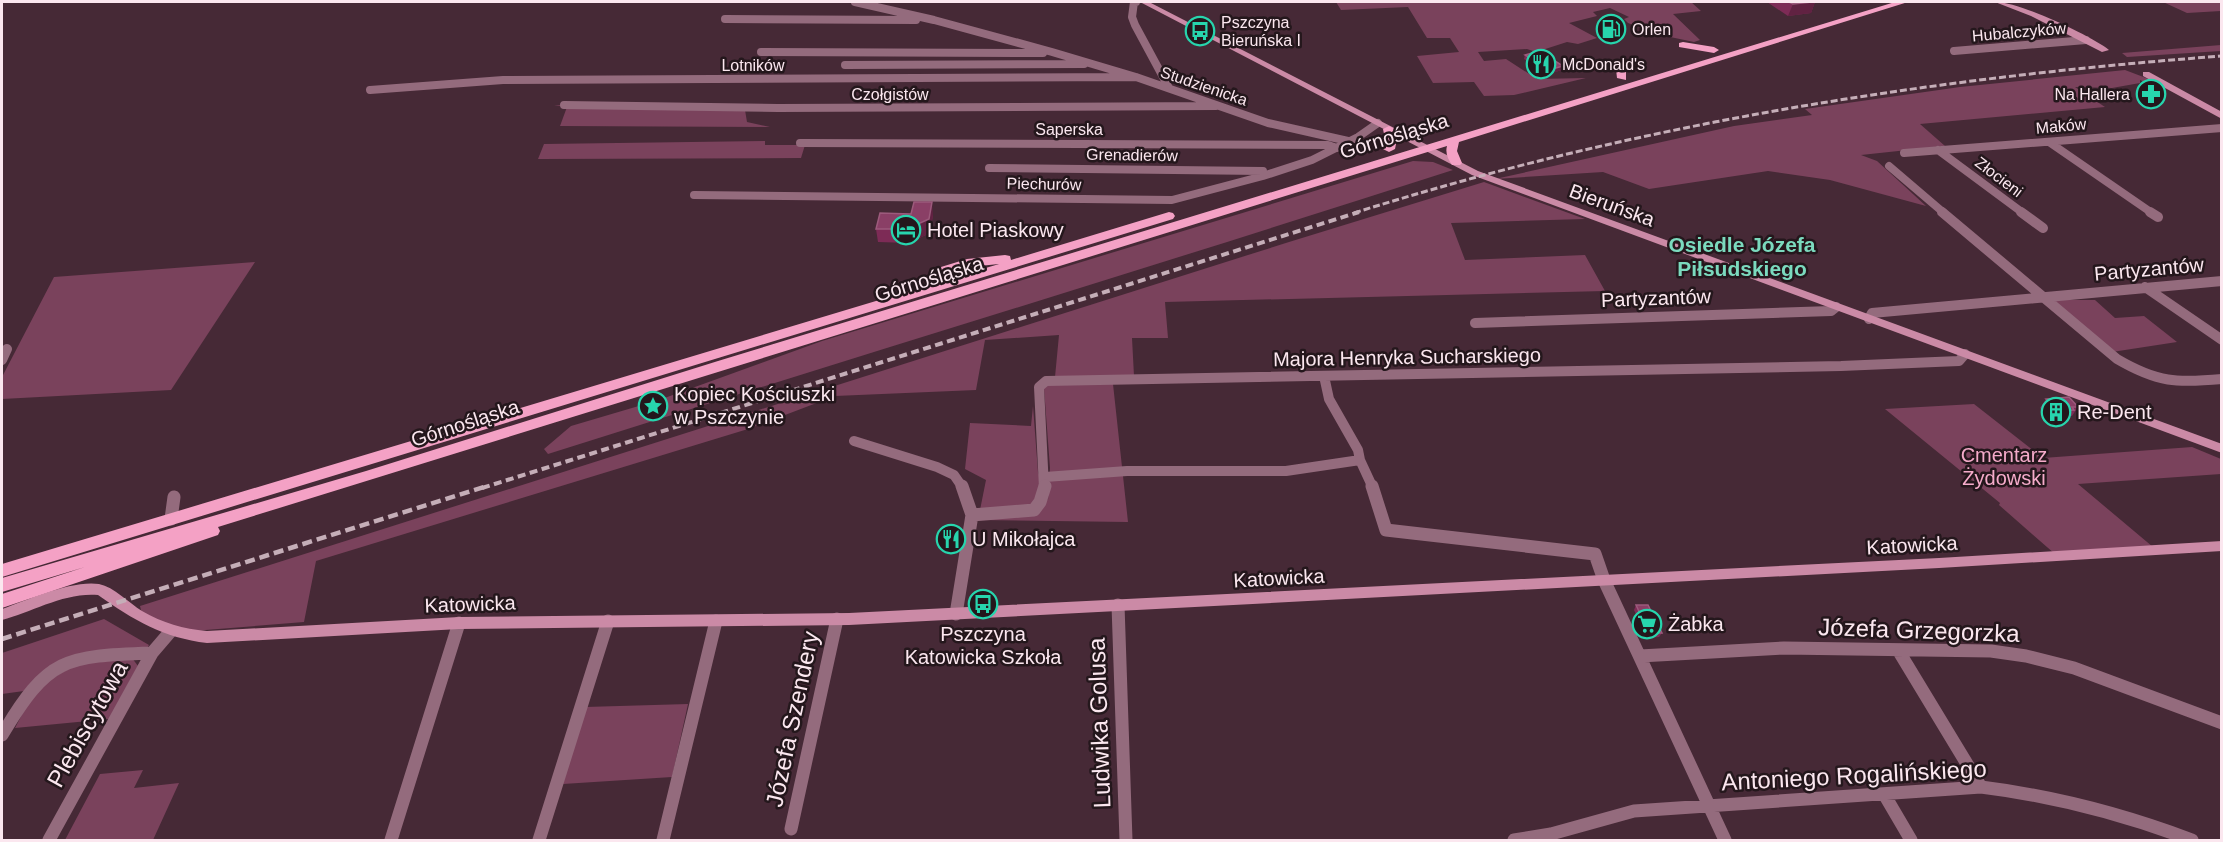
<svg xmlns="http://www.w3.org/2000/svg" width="2223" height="842" font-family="Arial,sans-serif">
  <rect width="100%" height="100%" fill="#462936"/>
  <path fill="#7a425c" d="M1336 2H1691L1701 11 1673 14 1700 40 1694 42 1656 34 1628 23 1624 19 1629 17 1610 8 1593 12 1597 16 1569 23 1597 38 1578 44 1567 42 1536 52 1527 49 1478 52 1484 61 1506 59 1537 79 1586 78 1514 95 1484 96 1474 82 1433 83 1417 56 1459 52 1450 38H1427L1408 7 1341 10Z
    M2163 2H2221V11L2187 13Z
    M2221 45V51L2127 57 2122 53Z
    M2125 70 2154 81 2160 89 2140 80V83L2112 88 2075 87 2105 107 1920 124 1945 146 1861 155 1877 161 1926 206 1830 180 1768 171 1649 189 1603 172 1495 179 1734 126 1812 115 1805 109 1960 87Z
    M554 105 645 106 644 110H745L747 122 770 127 560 126 567 107Z
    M765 141V145H805L801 158 538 159 544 144Z
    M1413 161 1433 162 1453 170C1152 267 849 359 548 454L544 449 571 426 659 400 822 341Z
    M1484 182 1585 219 1451 223 1465 260 1585 255 1605 291 1165 302 1168 338H1132L1134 376 1055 377 1059 335 985 340 976 390 835 396 748 429 316 561 304 622 193 631 164 626 142 614 140 606 1289 242Z
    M255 262 171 390 2 399V377L54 277Z
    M2051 300H2095L2115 318 2144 316 2177 342 2112 352Z
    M1113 384 1128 522 978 520 986 480 965 469 970 423 1031 426 1033 406 1038 472 1048 500 1050 468 1044 388 1047 385Z
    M1974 404 2043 458 2192 447 2221 459V474L2078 484 2153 547 2055 554 1999 505 2000 503 1885 409Z
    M104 619 149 645 146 650 81 654 24 691 2 694V653Z
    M132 658 138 666 109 719 15 728 29 701 45 683 81 661Z
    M688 704 672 777 563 784 585 707Z
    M143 770 134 788 179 783 153 840H65L100 774Z"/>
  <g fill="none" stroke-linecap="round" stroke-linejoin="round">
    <path stroke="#946b7d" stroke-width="8" d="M855 2 934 20 1052 52 1136 77 1268 123 1348 141
      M1136 2H1134L1132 17 1135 25 1169 88
      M725 19 916 20
      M1954 51 2086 40
      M761 52 1043 53
      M845 65 1084 64
      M370 90 503 80 1136 77
      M564 105 778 108 1216 106
      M2049 142 2152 213
      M800 143 1328 145 1337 148
      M1938 150 2023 213
      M1904 153 2222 128
      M1889 166 1944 213
      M989 168 1263 171
      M694 195 1172 200 1263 176 1312 160 1358 137 1378 123"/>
    <path stroke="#946b7d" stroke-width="10" d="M1942 212 2117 359C2158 383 2177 383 2222 379
      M2021 212 2043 228
      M2150 212 2158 217
      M2145 287 2222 340
      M1869 319 1872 313 2222 281
      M1475 323 1831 311 1836 307
      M2 360 7 349
      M1324 376 1329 399 1358 450 1360 460
      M854 441 937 467 954 475 963 488
      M1045 477 1127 471H1286L1360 460 1373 488
      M1044 488 1039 387 1046 381 1841 366 1959 361 1965 354"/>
    <path stroke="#946b7d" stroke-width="13" d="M1372 486 1386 530 1595 554 1604 580 1725 840
      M972 515 1034 510 1040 502 1045 486
      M171 519 174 497
      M1118 605 1126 840
      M956 614 972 515 962 486
      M1898 650 1981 787
      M1640 656 1784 648 1991 651 2026 656 2074 668 2222 723
      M2 735C48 657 65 656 152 653
      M1884 794 1911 840
      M791 829 837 619
      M49 840 152 653 170 632
      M391 840 459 623
      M539 840 608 621
      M663 840 716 621
      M1514 840 1551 834 1634 811 1981 787C2054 796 2123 814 2192 840"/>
    <path fill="#cb8aa6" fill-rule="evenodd" d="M1140 2H1149L1478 171 2222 444V453L1472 175Z
      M1995 2C2015 0 2092 36 2109 50L2102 52 2031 16Z
      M2143 72H2149L2222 112V119L2143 76Z
      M2222 541V551L1939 568 849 625 459 629 207 643C164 638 133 620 98 595 65 592 32 612 2 620V609C28 600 71 580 99 584 114 587 129 603 142 611 163 623 183 629 207 631L459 617 849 613 1939 558Z"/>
    <path fill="#f4a1c5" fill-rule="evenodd" d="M1895 2H1908L1459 142 1457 151 1462 163 1460 165H1452C1448 159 1445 153 1447 146L218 527 220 531 218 535 2 608V594L85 567 2 592V578L366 471 718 361Z
      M1683 42 1714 47 1719 50 1714 53 1679 47V43Z
      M1617 61 1626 68V80L1617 78 1616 69 1612 64Z
      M1389 126 1395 129 1397 139 1395 149 1389 152 1383 149 1385 139 1383 129Z
      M1169 212 1173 213 1175 216 1173 219 2 577V564L999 264 969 267 946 274 939 270 941 267 967 259 1005 255 1010 256 1011 260Z"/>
    <path stroke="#c5aeb8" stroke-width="3" stroke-dasharray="7 3" stroke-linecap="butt" d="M1354 213C1636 124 1928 78 2222 56"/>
    <path stroke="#c5aeb8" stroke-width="4" stroke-dasharray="8 4.5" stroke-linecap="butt" d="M482 488 1359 212"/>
    <path stroke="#c5aeb8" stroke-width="4.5" stroke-dasharray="10 5" stroke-linecap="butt" d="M2 639 487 486"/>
  </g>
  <path fill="#7d2b56" d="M1767 2H1815L1811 13 1788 16Z
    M1525 55 1562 70 1548 74 1524 59Z
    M933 215 930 233 909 243 878 242 876 229Z
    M2046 399 2078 407 2072 416H2070L2068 419 2052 420 2040 408Z
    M1636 605 1662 633 1659 637 1647 638 1634 610Z"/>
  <path fill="#612242" d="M1815 2 1811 13 1788 16 1793 4Z
    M1563 66 1562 70 1548 74 1549 70Z
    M932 202 933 215 930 233 909 243 907 229Z"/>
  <path fill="#8a3f66" stroke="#9c5a7c" stroke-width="1.5" d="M1789 2H1812L1793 4Z
    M1539 51 1563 66 1549 70 1525 55Z
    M914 202H932L929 219 907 229H876L880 213 911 214Z
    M2069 397 2078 407H2072L2074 410 2058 411 2046 399Z
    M1636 605H1648L1662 633H1649Z"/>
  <defs>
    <g id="fuel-ring" transform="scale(1.5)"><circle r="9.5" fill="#24171c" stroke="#27d5ad" stroke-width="1.5"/><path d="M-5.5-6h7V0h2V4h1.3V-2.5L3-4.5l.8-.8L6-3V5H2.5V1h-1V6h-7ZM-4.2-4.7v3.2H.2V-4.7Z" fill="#27d5ad"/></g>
    <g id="bus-ring" transform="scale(1.5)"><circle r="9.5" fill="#24171c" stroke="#27d5ad" stroke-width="1.5"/><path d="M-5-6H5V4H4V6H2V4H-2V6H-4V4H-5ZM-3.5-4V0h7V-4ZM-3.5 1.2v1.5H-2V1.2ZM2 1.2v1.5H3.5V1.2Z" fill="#27d5ad"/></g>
    <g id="restaurant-ring" transform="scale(1.5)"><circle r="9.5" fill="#24171c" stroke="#27d5ad" stroke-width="1.5"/><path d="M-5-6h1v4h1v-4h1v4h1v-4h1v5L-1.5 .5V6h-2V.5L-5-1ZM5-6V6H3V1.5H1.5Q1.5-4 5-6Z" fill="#27d5ad"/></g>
    <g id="pharmacy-ring" transform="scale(1.5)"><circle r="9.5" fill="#24171c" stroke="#27d5ad" stroke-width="1.5"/><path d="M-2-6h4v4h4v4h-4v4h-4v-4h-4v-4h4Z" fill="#27d5ad"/></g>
    <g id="hotel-ring" transform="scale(1.5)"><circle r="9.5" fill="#24171c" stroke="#27d5ad" stroke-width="1.5"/><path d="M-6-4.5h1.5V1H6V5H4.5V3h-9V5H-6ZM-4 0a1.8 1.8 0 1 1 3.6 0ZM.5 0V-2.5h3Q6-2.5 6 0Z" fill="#27d5ad"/></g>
    <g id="sight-ring" transform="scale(1.5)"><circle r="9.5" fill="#24171c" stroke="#27d5ad" stroke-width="1.5"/><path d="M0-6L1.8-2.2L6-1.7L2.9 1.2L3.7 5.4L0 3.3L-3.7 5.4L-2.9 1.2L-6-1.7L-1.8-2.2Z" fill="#27d5ad"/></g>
    <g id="building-ring" transform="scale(1.5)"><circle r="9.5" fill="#24171c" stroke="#27d5ad" stroke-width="1.5"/><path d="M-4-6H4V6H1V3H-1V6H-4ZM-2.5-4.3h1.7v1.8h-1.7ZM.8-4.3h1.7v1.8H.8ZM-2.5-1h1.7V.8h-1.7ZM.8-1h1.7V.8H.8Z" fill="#27d5ad"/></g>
    <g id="supermarket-ring" transform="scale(1.5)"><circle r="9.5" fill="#24171c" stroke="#27d5ad" stroke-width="1.5"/><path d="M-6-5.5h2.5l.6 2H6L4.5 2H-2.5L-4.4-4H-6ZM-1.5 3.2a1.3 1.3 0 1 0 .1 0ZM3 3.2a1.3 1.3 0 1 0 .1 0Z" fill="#27d5ad"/></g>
  </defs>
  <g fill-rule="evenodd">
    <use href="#fuel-ring" x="1611" y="29"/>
    <use href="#bus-ring" x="1200" y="31"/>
    <use href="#restaurant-ring" x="1541" y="64"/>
    <use href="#pharmacy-ring" x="2151" y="94"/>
    <use href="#hotel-ring" x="906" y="230"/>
    <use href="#sight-ring" x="653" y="406"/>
    <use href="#building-ring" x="2056" y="412"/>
    <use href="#restaurant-ring" x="951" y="539"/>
    <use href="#bus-ring" x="983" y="604"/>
    <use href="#supermarket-ring" x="1647" y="624"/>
  </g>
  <g text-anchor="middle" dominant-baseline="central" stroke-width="5" stroke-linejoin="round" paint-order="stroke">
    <g font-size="16" fill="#fbe7ef" stroke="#24171c" text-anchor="start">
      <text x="1221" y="22">Pszczyna<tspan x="1221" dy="18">Bieruńska I</tspan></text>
      <text x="1632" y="29">Orlen</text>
      <text x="1562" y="64">McDonald's</text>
      <text x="2130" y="94" text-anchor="end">Na Hallera</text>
    </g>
    <g font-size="16" fill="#fbe7ef" stroke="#24171c">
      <text transform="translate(2019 32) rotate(-5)">Hubalczyków</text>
      <text x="753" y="65">Lotników</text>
      <text transform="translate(1204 86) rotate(19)">Studzienicka</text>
      <text x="890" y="94">Czołgistów</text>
      <text transform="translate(2061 126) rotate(-5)">Maków</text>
      <text x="1069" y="129">Saperska</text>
      <text transform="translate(1132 155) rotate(1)">Grenadierów</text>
      <text transform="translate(1999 177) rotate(37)">Złocieni</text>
      <text transform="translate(1044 184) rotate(1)">Piechurów</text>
    </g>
    <g font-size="20" fill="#fbe7ef" stroke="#24171c">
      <text transform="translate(1394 136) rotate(-17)">Górnośląska</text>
      <text transform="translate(1612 205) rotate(20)">Bieruńska</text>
      <text transform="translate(2149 269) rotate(-5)">Partyzantów</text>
      <text transform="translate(929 279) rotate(-17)">Górnośląska</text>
      <text transform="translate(1656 298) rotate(-2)">Partyzantów</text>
      <text transform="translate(1407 357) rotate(-1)">Majora Henryka Sucharskiego</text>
      <text transform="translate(465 423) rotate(-18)">Górnośląska</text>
      <text transform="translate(1912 545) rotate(-3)">Katowicka</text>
      <text transform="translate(1279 578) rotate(-3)">Katowicka</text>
      <text transform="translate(470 604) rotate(-2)">Katowicka</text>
    </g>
    <g font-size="20" fill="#fbe7ef" stroke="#24171c" text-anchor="start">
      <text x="927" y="230">Hotel Piaskowy</text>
      <text x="674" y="394">Kopiec Kościuszki<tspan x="674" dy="23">w Pszczynie</tspan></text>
      <text x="2077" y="412">Re-Dent</text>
      <text x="972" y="539">U Mikołajca</text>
      <text x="1668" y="624">Żabka</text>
      <text x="983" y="634" text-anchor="middle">Pszczyna<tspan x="983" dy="23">Katowicka Szkoła</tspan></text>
    </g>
    <g font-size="20" fill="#f5abca" stroke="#24171c">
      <text x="2004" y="455">Cmentarz<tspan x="2004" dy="23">Żydowski</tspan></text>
    </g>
    <g font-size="21" font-weight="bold" fill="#7bdabe" stroke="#24171c">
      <text x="1742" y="244">Osiedle Józefa<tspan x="1742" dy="24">Piłsudskiego</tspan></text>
    </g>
    <g font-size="24" fill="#fbe7ef" stroke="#24171c">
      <text transform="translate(1919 630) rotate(2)">Józefa Grzegorzka</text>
      <text transform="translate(792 719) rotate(-78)">Józefa Szendery</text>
      <text transform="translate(1099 723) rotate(-92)">Ludwika Golusa</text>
      <text transform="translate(87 724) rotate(-61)">Plebiscytowa</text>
      <text transform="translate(1854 775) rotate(-3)">Antoniego Rogalińskiego</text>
    </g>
  </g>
  <rect width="2223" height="842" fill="none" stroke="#fbe7ef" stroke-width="6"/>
</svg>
